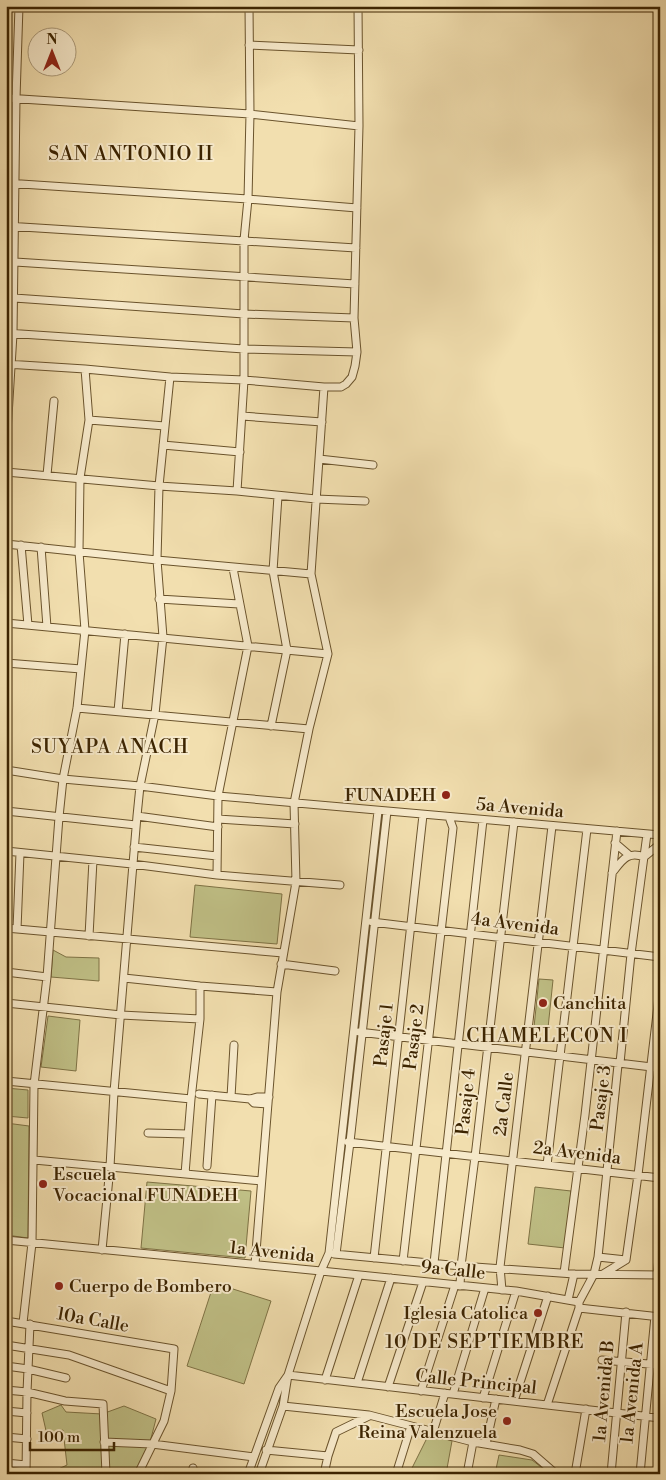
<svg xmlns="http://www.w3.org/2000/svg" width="666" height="1480" font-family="'Libre Bodoni',serif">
  <rect width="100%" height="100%" fill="#f2dfaf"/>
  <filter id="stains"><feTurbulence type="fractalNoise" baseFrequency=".004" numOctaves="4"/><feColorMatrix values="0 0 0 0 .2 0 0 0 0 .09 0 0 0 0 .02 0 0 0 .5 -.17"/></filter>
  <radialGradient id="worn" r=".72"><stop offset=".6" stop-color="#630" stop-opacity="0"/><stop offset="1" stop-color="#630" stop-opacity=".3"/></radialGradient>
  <path fill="#c0c086" stroke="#7e7244" d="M6 229 9 230V324L6 328Z
    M195 885 282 894 277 944 190 937Z
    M53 950 66 957 99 958V981L51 977Z
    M539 979 553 980 548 1028 534 1027Z
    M48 1016 80 1020 76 1071 41 1067Z
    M6 1088 28 1090V1118L6 1116Z
    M6 1123 29 1126 28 1238 6 1235Z
    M147 1182 251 1191 245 1258 141 1248Z
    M535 1187 571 1191 565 1248 528 1244Z
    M214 1283 271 1301 244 1384 187 1366Z
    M61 1405 66 1412 102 1414 124 1406 156 1419 148 1450 135 1474H48L67 1465 63 1430 47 1435 42 1413Z
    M429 1434 452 1441 446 1474H409Z
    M499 1455 532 1460 550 1474H495Z"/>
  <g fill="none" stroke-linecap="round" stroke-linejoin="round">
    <g stroke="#6a532c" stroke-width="9">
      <path id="minor" d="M249 45 359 50
        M6 98 250 114 359 126
        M6 183 248 199 357 208
        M6 226 356 248
        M15 262 355 284
        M14 298 244 314 354 318
        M6 333 244 349 357 352
        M6 364 85 369 170 377 244 380 324 387H341L346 384 352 377 355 366 357 352 354 318 359 126 358 6
        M242 416 322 422
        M89 420 165 426
        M163 445 240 452
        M6 449 13 334 16 98 19 6
        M319 459 373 465
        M6 472 159 486 237 491 316 499 365 501
        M47 475 54 401
        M237 491 244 380V240L248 199 250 114 249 6
        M6 544 157 560 311 574
        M21 545 28 625
        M41 547 47 627
        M159 599 239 604
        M6 623 328 654
        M6 663 81 669
        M77 708 309 729
        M118 711 125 634
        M271 726 287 650 273 571 278 496
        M6 770 63 779 140 786 218 796 660 835
        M6 811 136 825
        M378 811 329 1253 321 1271 516 1291 579 1302V1308L547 1405
        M137 816 218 827
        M218 819 295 824
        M615 843 629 855
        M134 847 217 856
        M6 851 132 864 217 875 340 885
        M612 873C621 862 627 850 644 857L660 844
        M217 875 218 796 248 646 233 568
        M372 922 660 957
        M6 928 283 953
        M17 929 20 853
        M89 936 93 860
        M281 964 335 971
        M6 972 47 977
        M124 978 200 986 277 992
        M6 1003 121 1015 200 1019
        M359 1032 660 1068
        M6 1081 191 1099
        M199 1094 250 1099 257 1097H269
        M231 1097 234 1045
        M250 1099 254 1103 268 1104
        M148 1133 188 1134
        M348 1142 660 1178
        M34 1160 261 1181
        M547 1165 587 829
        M207 1166 212 1095
        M185 1174 191 1099 200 1019V986
        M6 1240 321 1271 288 1375 279 1388 248 1474
        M102 1250 110 1167 114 1092 137 816 140 786 155 714 163 637 157 560 159 486 170 377
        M334 1254 461 1266 574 1274 660 1275
        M336 1254 350 1142 387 811
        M598 1257 626 1260
        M374 1258 423 815
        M403 1261 453 828 449 817
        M434 1263 483 820
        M255 1264 277 992 296 882 294 803 309 729 328 654 311 574 324 387
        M564 1273 585 1115 617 831
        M603 1274 626 1260 638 1175 660 988
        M657 1275 660 1250
        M460 1286 461 1266 475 1157 514 822
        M502 1290 500 1267 552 826
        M568 1300 574 1274
        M579 1302 594 1274 598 1257 618 1065 620 1063 631 954 647 834
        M579 1308 660 1317
        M6 1321 174 1349 171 1391 164 1421 138 1474
        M23 1323 32 1243 34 1085 47 977 59 817 63 779 77 708 85 630 79 552 80 478 89 420 85 369
        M6 1345 69 1355 171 1391
        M602 1360 660 1365
        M6 1366 28 1369 66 1378
        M325 1380 359 1275
        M357 1383 391 1278
        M388 1387 423 1282
        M6 1390 27 1392 65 1401 103 1404 106 1474
        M421 1391 455 1285
        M453 1394 485 1288
        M483 1398 516 1291
        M514 1401 548 1296
        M283 1406 369 1415 473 1442 520 1450 533 1454 556 1474
        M6 1411 27 1413
        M433 1432 445 1393
        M6 1437 27 1439
        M104 1442 152 1444 254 1457
        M486 1444 496 1399
        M266 1450 328 1456
        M6 1463 26 1465
        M397 1471 411 1426
        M26 1474 27 1392 30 1324
        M192 1474 193 1468
        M259 1474 283 1406 288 1375 660 1418
        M324 1474 328 1456 336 1432 369 1416
        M467 1474 473 1442
        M575 1474 586 1409
        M611 1474 626 1312
        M640 1474 655 1316"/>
    </g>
    <use href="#minor" stroke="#f7eacb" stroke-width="7"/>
  </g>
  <g fill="#8f2418" stroke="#f7eacb" stroke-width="2">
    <circle cx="446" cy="795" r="5"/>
    <circle cx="543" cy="1003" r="5"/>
    <circle cx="43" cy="1184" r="5"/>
    <circle cx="59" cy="1286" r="5"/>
    <circle cx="538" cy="1313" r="5"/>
    <circle cx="507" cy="1421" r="5"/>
  </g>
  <g text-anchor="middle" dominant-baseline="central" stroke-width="4" stroke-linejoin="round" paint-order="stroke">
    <g font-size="18" fill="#3c2401" stroke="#f7eacb" text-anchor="end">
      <text x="436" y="795">FUNADEH</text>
      <text x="553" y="1003" text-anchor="start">Canchita</text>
      <text x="53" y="1174" text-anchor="start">Escuela<tspan x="53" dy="21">Vocacional FUNADEH</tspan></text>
      <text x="69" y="1286" text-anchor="start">Cuerpo de Bombero</text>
      <text x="528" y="1313">Iglesia Catolica</text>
      <text x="497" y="1411">Escuela Jose<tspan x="497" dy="21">Reina Valenzuela</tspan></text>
    </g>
    <g font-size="18" fill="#3c2401" stroke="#f7eacb">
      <text transform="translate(520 808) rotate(5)">5a Avenida</text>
      <text transform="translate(515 924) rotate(7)">4a Avenida</text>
      <text transform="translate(384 1035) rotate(-84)">Pasaje 1</text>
      <text transform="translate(414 1037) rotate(-83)">Pasaje 2</text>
      <text transform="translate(601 1098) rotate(-83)">Pasaje 3</text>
      <text transform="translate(466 1102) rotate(-84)">Pasaje 4</text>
      <text transform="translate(504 1104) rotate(-83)">2a Calle</text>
      <text transform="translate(577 1153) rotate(7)">2a Avenida</text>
      <text transform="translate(272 1252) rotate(6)">1a Avenida</text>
      <text transform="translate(453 1270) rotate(6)">9a Calle</text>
      <text transform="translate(93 1320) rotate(10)">10a Calle</text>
      <text transform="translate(476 1382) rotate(6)">Calle Principal</text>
      <text transform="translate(604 1391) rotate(-85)">1a Avenida B</text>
      <text transform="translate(632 1393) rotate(-84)">1a Avenida A</text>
    </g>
    <g font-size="19" letter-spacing="1" fill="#3c2401" stroke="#f7eacb">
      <text x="131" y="154">SAN ANTONIO II</text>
      <text x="110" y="747">SUYAPA ANACH</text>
      <text x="547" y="1036">CHAMELECON I</text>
      <text x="485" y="1342">10 DE SEPTIEMBRE</text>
    </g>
  </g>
  <rect width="666" height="1480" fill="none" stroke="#f2dfaf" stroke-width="25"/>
  <rect x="8" y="8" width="651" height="1465" fill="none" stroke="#3c2401" stroke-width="2.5"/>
  <rect x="12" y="12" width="641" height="1455" fill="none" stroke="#3c2401"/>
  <g transform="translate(52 52)"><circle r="24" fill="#f7eacb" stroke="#ac9b7a"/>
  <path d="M0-4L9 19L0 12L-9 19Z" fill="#8f2418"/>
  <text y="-8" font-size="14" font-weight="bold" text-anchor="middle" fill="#3c2401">N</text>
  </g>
  <path d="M30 1442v8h84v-8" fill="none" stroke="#3c2401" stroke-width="2.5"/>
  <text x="38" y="1442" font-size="15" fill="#3c2401" stroke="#f7eacb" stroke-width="4" paint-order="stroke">100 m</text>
  <rect width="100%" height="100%" filter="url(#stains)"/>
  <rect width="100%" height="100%" fill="url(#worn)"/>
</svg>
